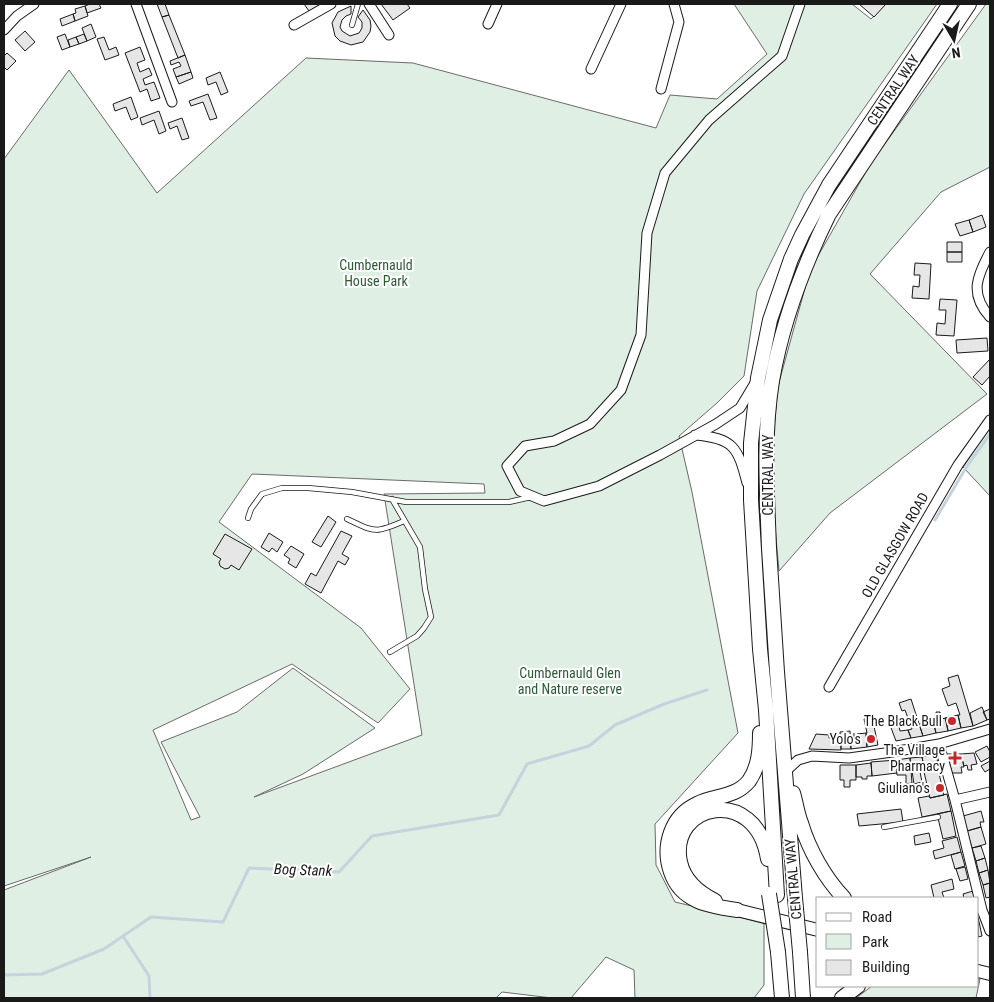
<svg xmlns="http://www.w3.org/2000/svg" width="994" height="1002" font-family="'Roboto Condensed',sans-serif">
  <rect width="100%" height="100%" fill="#fff"/>
  <path fill="#e0efe3" stroke="#6a6a6a" fill-rule="evenodd" d="M734 4H852L871 19 886 4H937L804 194 757 291 744 376 717 403 679 436 692 492 738 733 655 824 656 865 675 902 764 923V985L754 998H635L634 970 606 957 571 998H552L502 992 496 998H4V890L91 857 4 886V159L69 70 157 193 306 58 413 63 656 128 670 95 717 99 767 54ZM252 474 484 484 485 493 384 494 422 735 254 797 303 774 375 728 293 668 237 712 161 742 200 817 191 820 153 730 292 664 378 723 410 689 361 628 219 522Z
    M986 4H990V167L941 192 870 274 987 394 830 513 779 571 770 471 778 386 810 270 871 163Z
    M990 427V496L963 467Z
    M978 979H980L976 998H856L872 986H978Z"/>
  <g fill="none" stroke-linecap="round" stroke-linejoin="round">
    <path stroke="#c6d2dc" stroke-width="3" d="M935 520 967 466 990 434
      M123 936 149 976 150 998
      M4 975 42 974 104 949 151 917 223 922 249 868 339 872 372 836 499 815 527 764 589 746 615 725 664 704 707 690"/>
  </g>
  <path fill="#e6e6e6" stroke="#1a1a1a" d="M90 4H99L101 8 87 13 85 6Z
    M157 4H165L169 15 162 17Z
    M304 4H321L309 11Z
    M381 4H407L410 8 393 20Z
    M859 4H886L874 17Z
    M85 6 88 16 75 21 73 14 76 13 75 9Z
    M351 6V14L346 16 342 20 340 27 342 31 350 36 359 33 362 28V22L358 17 363 10 370 20 371 26 370 32 363 42 351 45 340 41 335 36 332 23 338 12Z
    M73 14 75 21 62 26 60 19Z
    M169 15 185 55 178 58 162 17Z
    M91 24 96 37 87 41 82 28Z
    M25 31 35 42 25 51 15 40Z
    M65 34 70 47 62 50 57 37Z
    M84 34 87 41 79 44 76 37Z
    M76 37 79 44 70 47 68 40Z
    M104 37 109 50 116 47 119 55 105 60 97 39Z
    M140 47 145 60 137 63 140 72 149 68 152 75 143 79 145 85 154 82 160 98 151 101 147 89 140 92 125 53Z
    M7 53 16 61 7 70 4 67V56Z
    M185 55 191 72 176 77 173 69 181 66 179 62 171 65 170 61Z
    M191 72 193 78 179 84 176 77Z
    M220 72 228 92 221 95 216 82 208 85 206 78Z
    M208 94 217 118 210 120 203 102 191 106 189 101Z
    M131 97 138 117 131 120 126 107 115 111 113 104Z
    M159 111 166 131 159 134 154 120 142 125 140 118Z
    M182 118 189 138 182 140 177 126 170 129 168 123Z
    M982 215 986 227 973 232 969 220Z
    M969 220 973 232 960 236 955 224Z
    M947 242H962V252H947Z
    M947 252H962V262H947Z
    M915 263 931 264 929 299 912 298 913 286 919 287 920 275H914Z
    M940 299 957 300 954 336 936 335 937 323 945 324 946 310H939Z
    M987 338 988 351 957 353 956 340Z
    M990 359V376L982 385 973 377Z
    M328 516 336 522 321 547 312 542Z
    M341 531 352 536 342 554 349 558 345 565 338 561 321 593 305 584 311 573 316 576Z
    M269 533 283 542 277 552 272 548 269 552 261 547Z
    M225 534 252 549 239 570 231 565 229 568 225 569 220 566 219 562 221 559 213 554Z
    M291 546 304 554 296 568 288 563 290 559 284 555Z
    M958 675 973 726 961 728 958 715H960L956 703 948 706 942 689 950 686 948 678Z
    M911 699 923 736 911 738 908 730 912 729 905 710 902 711 899 703Z
    M982 707 987 720 973 726 970 713Z
    M990 709V719L987 720 983 712Z
    M936 712H940L941 719 946 718 948 731 936 733 933 721 938 720Z
    M958 715 961 728 948 731 945 718Z
    M872 717 878 745 867 747 866 733H867L864 719Z
    M927 717 928 722 933 721 936 733 923 736 919 724 924 723 923 718Z
    M898 722 900 731 908 730 911 738 896 741 890 725Z
    M850 731 851 749H841L840 732Z
    M866 733 867 747 851 749 850 739 858 738 857 734Z
    M816 734 829 735V738L841 739V750L809 749Z
    M987 746 990 752V757L981 762 975 752Z
    M974 753 977 764 971 765 972 770H968L967 765 964 766 961 754Z
    M936 754 939 769 925 772 922 757Z
    M947 754H961L964 767H961L962 773H952Z
    M922 757 925 772H920L922 782 914 784 910 758Z
    M910 758 912 783 906 784V775H897L896 760Z
    M896 760 897 773 872 776 871 762Z
    M990 761V769L985 772 981 766Z
    M871 763 872 776H867V779H862V777H856V765Z
    M840 765H856V780H850V787H844V780H840Z
    M938 769 944 795 930 798 924 772Z
    M947 794 951 811 922 817 918 798 929 796 930 798Z
    M901 809 903 822 859 826 857 814Z
    M951 811 956 836 943 839 937 814Z
    M981 811 984 822H980L981 827 967 831 963 816Z
    M981 827 986 844 972 848 967 831Z
    M929 833 931 842 915 845 914 836Z
    M957 837 961 852 935 859 933 851 944 848 942 841Z
    M981 846 985 858 976 861 972 848Z
    M961 852 965 866 955 869 951 855Z
    M985 858 988 870 979 873 976 861Z
    M965 867 968 879 960 881 956 869Z
    M988 870 990 883 983 885 979 873Z
    M952 879 954 889 942 892 944 898H934L931 885Z
    M990 883V897L986 898 983 885Z
    M973 891 974 898H964L963 894Z
    M978 917 982 936 978 937Z"/>
  <g fill="none" stroke-linecap="round" stroke-linejoin="round">
    <g stroke="#1a1a1a" stroke-width="6">
      <path id="lane" d="M352 25 358 4
        M248 518 251 509 262 494 282 488H308L352 492 406 502H509L531 497
        M347 519C375 532 374 534 404 521
        M390 652 417 636 424 628 431 617 425 589 420 547 392 499
        M884 827 938 817"/>
    </g>
    <g stroke="#1a1a1a" stroke-width="11">
      <path id="street" d="M136 4 172 102
        M369 4 389 35
        M488 24 497 4
        M294 25 331 4
        M4 30 17 16 34 4
        M591 69 621 4
        M661 89 679 22 674 4
        M990 252C977 276 969 294 990 317
        M755 383 740 408 716 424 660 455 599 486 544 501 520 491 507 466 525 446 554 441 590 424 621 390 641 335 647 233 665 173 709 120 782 56 800 4
        M695 435C734 438 738 448 747 483
        M829 687 958 465 990 420
        M939 744 955 800 982 910 990 931
        M784 773 798 760 812 756 849 758 892 752 939 744 990 729
        M955 800 990 792"/>
    </g>
    <g stroke="#1a1a1a" stroke-width="14">
      <path id="secondary" d="M737 910 818 930
        M978 971 990 974"/>
    </g>
    <g stroke="#1a1a1a" stroke-width="16">
      <path id="primary" d="M793 793C796 803 797 813 801 823 809 850 825 878 844 898
        M777 895 766 710 760 649 751 500V443L758 378 770 320 791 259 802 235 829 185 950 4
        M795 898C789 823 783 748 777 672 774 631 772 589 769 548 767 492 763 437 772 381 782 323 803 267 829 214L969 4
        M715 901C699 893 684 881 680 862 668 803 756 784 768 859
        M737 910C710 906 681 902 671 872 662 846 671 816 697 804 715 795 735 798 749 781 759 767 760 749 760 733
        M778 952 782 998
        M800 952 803 998
        M842 998 858 986"/>
    </g>
    <use href="#lane" stroke="#fff" stroke-width="4.5"/>
    <use href="#street" stroke="#fff" stroke-width="9"/>
    <use href="#secondary" stroke="#fff" stroke-width="12"/>
    <use href="#primary" stroke="#fff" stroke-width="14"/>
    <g stroke="#1a1a1a" stroke-width="16" stroke-linecap="butt">
      <path id="primary-bridge" d="M769 894 778 952
        M795 898 800 952"/>
    </g>
    <use href="#primary-bridge" stroke="#fff" stroke-width="14"/>
  </g>
  <g fill="#c62828" stroke="#fff" stroke-width="2">
    <circle cx="952" cy="721" r="5"/>
    <circle cx="871" cy="739" r="5"/>
    <path d="M952.5 750.5h5v5h5v5h-5v5h-5v-5h-5v-5h5z"/>
    <circle cx="940" cy="788" r="5"/>
  </g>
  <g text-anchor="middle" dominant-baseline="central" stroke-width="4" stroke-linejoin="round" paint-order="stroke">
    <g font-size="14" fill="#1a1a1a" stroke="#fff">
      <text transform="translate(893 90) rotate(-56)">CENTRAL WAY</text>
      <text transform="translate(768 475) rotate(-90)">CENTRAL WAY</text>
      <text transform="translate(895 545) rotate(-60)">OLD GLASGOW ROAD</text>
      <text transform="translate(793 879) rotate(-95)">CENTRAL WAY</text>
    </g>
    <g font-size="14" fill="#2b5a34" stroke="#fff">
      <text x="376" y="265">Cumbernauld<tspan x="376" dy="16">House Park</tspan></text>
      <text x="570" y="673">Cumbernauld Glen<tspan x="570" dy="16">and Nature reserve</tspan></text>
    </g>
    <g font-size="14" fill="#1a1a1a" stroke="#fff" text-anchor="end">
      <text x="942" y="721">The Black Bull</text>
      <text x="861" y="739">Yolo's</text>
      <text x="945" y="750">The Village<tspan x="945" dy="16">Pharmacy</tspan></text>
      <text x="930" y="788">Giuliano's</text>
    </g>
    <g font-size="15" font-style="italic" fill="#1a1a1a" stroke="#fff">
      <text transform="translate(303 870) rotate(2)">Bog Stank</text>
    </g>
  </g>
  <rect width="994" height="1002" fill="none" stroke="#1a1a1a" stroke-width="10"/>
  <rect x="816" y="897" width="162" height="90" fill="#ffffff" stroke="#a3a3a3"/>
  <rect x="826" y="913" width="25" height="8" fill="#ffffff" stroke="#a3a3a3"/>
  <text x="862" y="922" font-size="15" fill="#1a1a1a">Road</text>
  <rect x="826" y="934" width="25" height="15" fill="#e0efe3" stroke="#a3a3a3"/>
  <text x="862" y="947" font-size="15" fill="#1a1a1a">Park</text>
  <rect x="826" y="960" width="25" height="15" fill="#e6e6e6" stroke="#a3a3a3"/>
  <text x="862" y="972" font-size="15" fill="#1a1a1a">Building</text>
  <g transform="translate(954 40) rotate(171)" stroke="#ffffff" stroke-width="4" paint-order="stroke">
  <path d="M0-4L9 19L0 12L-9 19Z" fill="#1a1a1a"/>
  <text y="-8" font-size="14" font-weight="bold" text-anchor="middle" fill="#1a1a1a">N</text>
  </g>
</svg>
